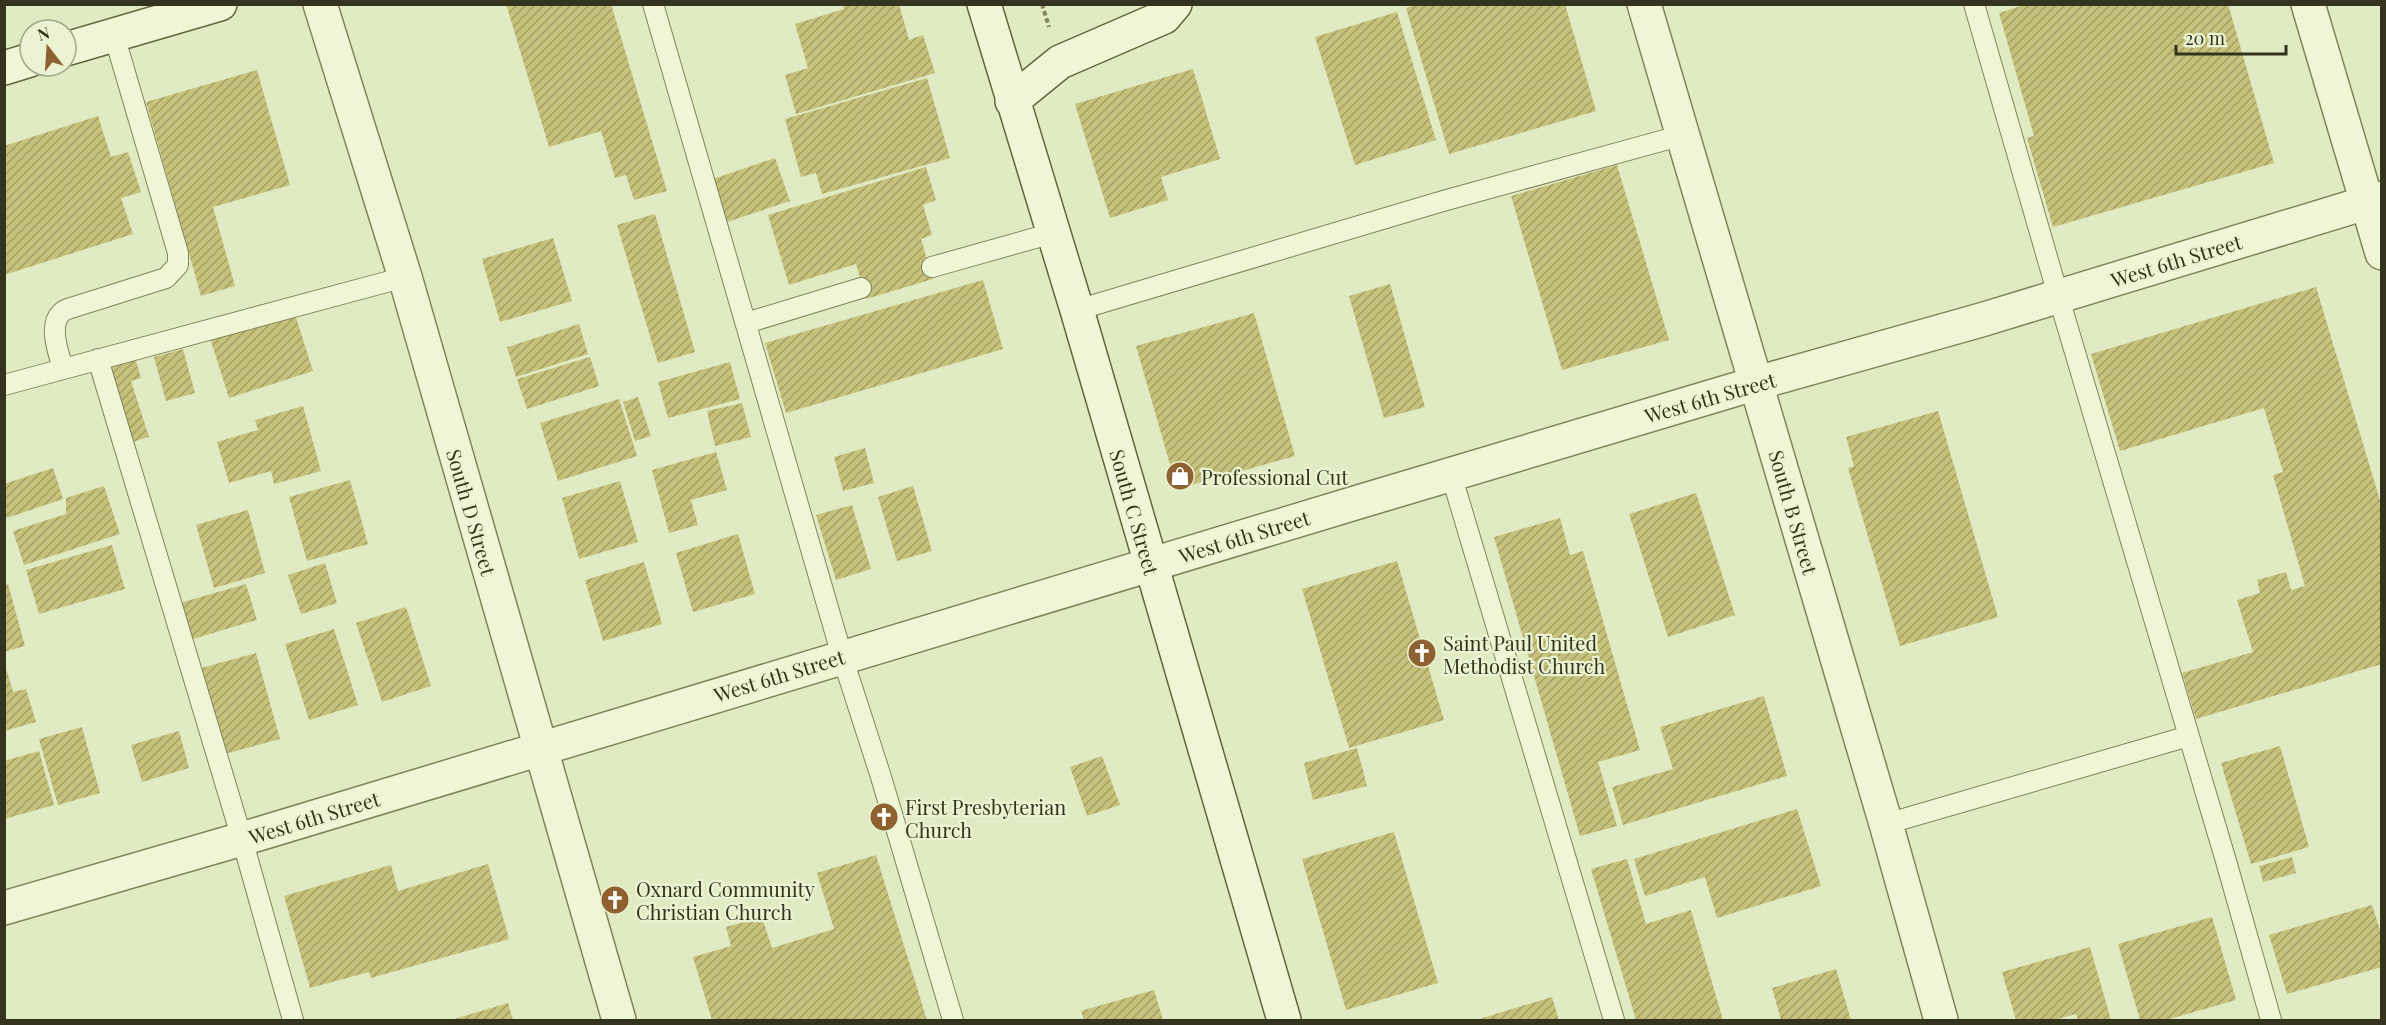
<svg xmlns="http://www.w3.org/2000/svg" width="2386" height="1025" font-family="'Playfair Display',serif">
  <defs>
    <pattern id="building-hatch" width="6" height="6" patternUnits="userSpaceOnUse" patternTransform="scale(1.5)"><rect width="6" height="6" fill="#c6c27c"/><path d="M-1 1l2-2M0 6l6-6M5 7l2-2" fill="none" stroke="#a29e65"/></pattern>
  </defs>
  <rect width="100%" height="100%" fill="#e1ebc3"/>
  <path fill="url(#building-hatch)" d="M506 4H611L667 191 634 200 626 175 615 178 601 131 549 147Z
    M843 4H899L909 40 923 35 935 73 796 114 785 75 808 68 795 24 844 9Z
    M1417 4H1565L1596 111 1449 154 1406 8Z
    M2027 4H2228L2274 163 2053 227 2027 138 2034 136 1999 13Z
    M1397 12 1436 140 1355 165 1315 37Z
    M1193 69 1220 159 1161 177 1168 200 1110 218 1075 104Z
    M257 70 290 185 213 207 235 286 201 296 146 102Z
    M927 78 950 158 822 194 816 173 801 177 785 119Z
    M98 116 111 157 128 152 141 192 121 198 133 234 4 275V146Z
    M775 158 790 201 724 223 710 180Z
    M1617 165 1669 340 1562 370 1511 196Z
    M926 167 936 200 923 205 932 235 921 239 933 279 866 299 856 264 789 285 768 215Z
    M655 214 695 352 658 363 617 225Z
    M553 238 572 301 500 322 482 259Z
    M983 280 1003 349 786 413 765 343Z
    M1390 284 1425 407 1384 418 1349 296Z
    M2316 287 2382 507V664L2196 719 2182 673 2253 652 2237 600 2260 593 2257 580 2286 572 2291 590 2305 586 2273 475 2283 472 2264 408 2120 451 2091 354Z
    M294 311 313 371 229 398 210 338Z
    M1254 313 1295 456 1177 489 1136 346Z
    M579 324 588 354 516 377 507 347Z
    M183 349 195 393 166 401 154 357Z
    M134 354 141 378 131 381 149 437 126 444 102 364Z
    M590 357 599 386 527 409 517 379Z
    M730 362 740 399 668 418 658 382Z
    M638 397 651 436 635 441 623 402Z
    M619 399 637 456 558 481 540 423Z
    M742 403 751 437 715 446 707 411Z
    M303 406 321 471 274 484 271 471 229 483 217 442 258 430 255 420Z
    M1938 411 1998 617 1900 646 1848 468 1854 466 1846 437Z
    M865 448 874 483 843 491 834 457Z
    M716 452 727 490 691 500 698 525 669 533 652 470Z
    M53 468 63 499 7 518 4 510V484Z
    M350 480 368 544 307 561 289 497Z
    M620 481 638 542 579 559 562 498Z
    M104 486 120 534 24 565 13 531 66 514V498Z
    M913 486 932 551 897 561 878 497Z
    M1696 493 1735 615 1668 637 1629 514Z
    M852 505 871 569 836 580 816 515Z
    M248 510 265 573 214 588 196 525Z
    M1560 518 1570 555 1583 551 1640 750 1598 762 1617 826 1580 836 1494 537Z
    M738 534 755 594 693 612 676 553Z
    M112 545 125 589 39 614 26 570Z
    M1397 561 1444 720 1349 748 1302 589Z
    M644 562 662 624 603 641 585 580Z
    M325 563 337 603 301 614 288 575Z
    M8 584 25 646 4 652V585Z
    M246 584 257 620 186 641 176 604Z
    M406 607 431 686 382 702 356 623Z
    M334 629 358 705 309 720 285 644Z
    M256 653 280 739 225 754 201 668Z
    M4 671H7L13 692 26 689 36 722 4 731Z
    M1764 696 1787 776 1623 825 1612 787 1673 769 1660 727Z
    M82 727 100 793 58 805 39 739Z
    M179 731 189 768 142 782 131 745Z
    M2280 746 2309 847 2251 864 2221 763Z
    M1357 748 1367 786 1313 800 1304 763Z
    M39 751 54 805 4 819V761Z
    M1102 756 1120 805 1087 816 1070 767Z
    M1797 809 1821 886 1717 918 1705 877 1645 896 1634 859Z
    M1394 832 1438 983 1346 1010 1302 859Z
    M876 855 927 1020H712L693 957 731 946 726 927 762 917 772 948 834 929 817 873Z
    M2292 857 2296 873 2263 882 2259 866Z
    M1627 859 1646 924 1691 910 1723 1020H1636L1591 869Z
    M488 864 509 939 371 978 369 972 310 988 284 896 391 865 398 891Z
    M2372 905 2382 936V967L2287 994 2269 935Z
    M2212 917 2236 1000 2166 1020H2140L2118 944Z
    M2090 947 2111 1020H2078L2076 1014 2054 1020H2016L2002 972Z
    M1836 969 1851 1020H1781L1772 988Z
    M1154 990 1163 1020H1084L1081 1011Z
    M1552 997 1559 1020H1476Z
    M508 1003 513 1020H451Z"/>
  <g fill="none" stroke-linecap="round" stroke-linejoin="round">
    <g stroke="#81835b" stroke-width="22">
      <path id="lane" d="M653 4 842 656 881 777 953 1020
        M1974 4 2058 295 2226 861 2271 1020
        M932 267 1053 233
        M1077 310 1443 201 1683 135
        M746 323 861 288
        M98 359 242 839 293 1020
        M63 369C59 354 48 326 61 313 64 310 70 308 74 307L166 278 178 265V253L114 35
        M4 385 405 277
        M1451 474 1614 1020
        M1886 824 2189 736"/>
    </g>
    <g stroke="#81835b" stroke-width="36">
      <path id="street" d="M320 4 405 277 619 1020
        M1644 4 1886 824 1941 1020
        M2308 4 2382 253
        M4 908 242 839 1365 500 1757 383 1981 320 2382 198"/>
    </g>
    <g stroke="#64653e" stroke-width="36">
      <path id="secondary" d="M984 4 1077 310 1284 1020
        M66 49 220 4
        M4 68 30 60
        M1012 101 1060 62 1164 17 1175 4"/>
    </g>
    <path stroke="#81835b" stroke-width="4" stroke-dasharray="4.5 3" stroke-linecap="butt" d="M1042 4 1049 27"/>
    <use href="#lane" stroke="#eff6d6" stroke-width="20"/>
    <use href="#street" stroke="#eff6d6" stroke-width="33"/>
    <use href="#secondary" stroke="#eff6d6" stroke-width="33"/>
  </g>
  <defs>
    <g id="shop-disc" transform="scale(1.5)"><circle r="9.5" fill="#8e6130" stroke="#ebf3d2"/><path d="M-5-2.5h2.3a2.7 3.5 0 0 1 5.4 0H5L5.5 6h-11ZM-1.5-2.5h3a1.5 2.3 0 0 0-3 0Z" fill="#fff"/></g>
    <g id="church-disc" transform="scale(1.5)"><circle r="9.5" fill="#8e6130" stroke="#ebf3d2"/><path d="M-1.2-6h2.4v3.5h3.3v2.4h-3.3V6h-2.4V-.1h-3.3v-2.4h3.3Z" fill="#fff"/></g>
  </defs>
  <g fill-rule="evenodd">
    <use href="#shop-disc" x="1180" y="476"/>
    <use href="#church-disc" x="1422" y="653"/>
    <use href="#church-disc" x="884" y="817"/>
    <use href="#church-disc" x="615" y="900"/>
  </g>
  <g text-anchor="middle" dominant-baseline="central" stroke-width="4.5" stroke-linejoin="round" paint-order="stroke">
    <g font-size="20" fill="#34341e" stroke="#ebf3d2">
      <text transform="translate(2176 260) rotate(-17)">West 6th Street</text>
      <text transform="translate(1710 397) rotate(-16)">West 6th Street</text>
      <text transform="translate(472 512) rotate(74)">South D Street</text>
      <text transform="translate(1135 512) rotate(74)">South C Street</text>
      <text transform="translate(1794 512) rotate(74)">South B Street</text>
      <text transform="translate(1244 536) rotate(-17)">West 6th Street</text>
      <text transform="translate(779 675) rotate(-17)">West 6th Street</text>
      <text transform="translate(314 817) rotate(-17)">West 6th Street</text>
    </g>
    <g font-size="20" fill="#34341e" stroke="#ebf3d2" text-anchor="start">
      <text x="1201" y="476">Professional Cut</text>
      <text x="1443" y="642">Saint Paul United<tspan x="1443" dy="23">Methodist Church</tspan></text>
      <text x="905" y="806">First Presbyterian<tspan x="905" dy="23">Church</tspan></text>
      <text x="636" y="888">Oxnard Community<tspan x="636" dy="23">Christian Church</tspan></text>
    </g>
  </g>
  <rect width="2386" height="1025" fill="none" stroke="#34341e" stroke-width="12"/>
  <g transform="translate(48 48) rotate(343)"><circle r="28" fill="#ebf3d2" stroke="#a2a78a" stroke-width="1.5"/>
  <path d="M0-4.5L10 22L0 15L-10 22Z" fill="#8e6130"/>
  <text y="-9" font-size="16" font-weight="bold" text-anchor="middle" fill="#34341e">N</text>
  </g>
  <path d="M2176 45v9h110v-9" fill="none" stroke="#34341e" stroke-width="3"/>
  <text x="2185" y="45" font-size="18" fill="#34341e" stroke="#ebf3d2" stroke-width="4.5" paint-order="stroke">20 m</text>
</svg>
